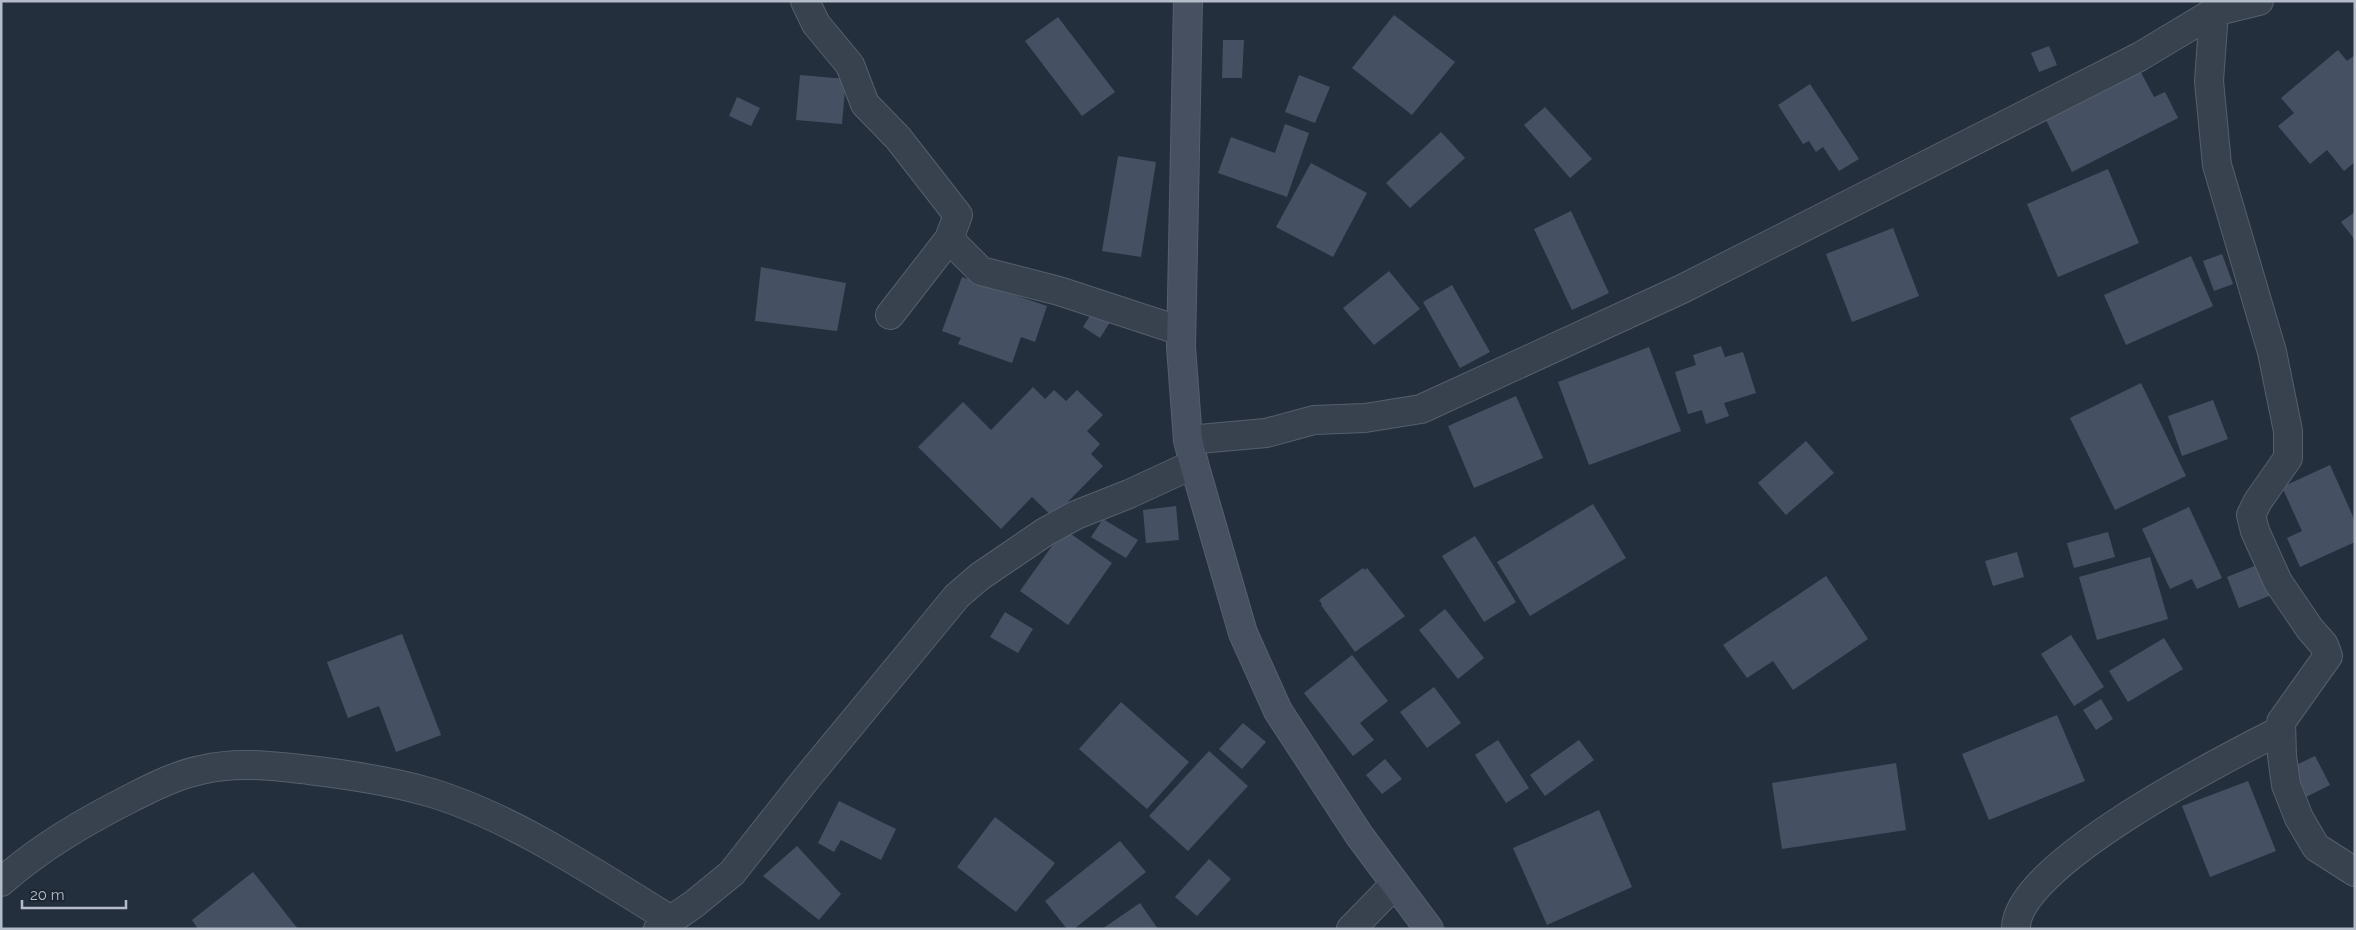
<svg xmlns="http://www.w3.org/2000/svg" width="2356" height="930" font-family="Raleway,sans-serif">
  <rect width="100%" height="100%" fill="#242f3e"/>
  <path fill="#455162" d="M1394 15 1455 62 1412 115 1352 68Z
    M1058 17 1115 92 1082 116 1025 41Z
    M1223 40H1244L1242 78H1222Z
    M2049 46 2057 65 2039 72 2031 53Z
    M2338 50 2347 61 2355 55V162L2344 171 2327 150 2310 164 2278 126 2294 113 2281 98Z
    M2137 65 2154 97 2165 92 2178 118 2072 172 2042 112Z
    M800 75 846 79 842 124 796 120Z
    M1299 75 1330 87 1315 123 1285 112Z
    M1810 84 1859 159 1839 171 1823 147 1816 152 1809 141 1803 144 1778 105Z
    M737 97 760 108 751 126 729 116Z
    M1545 107 1592 159 1570 178 1524 125Z
    M1285 124 1309 133 1287 197 1218 173 1231 137 1275 153Z
    M1441 132 1465 158 1410 208 1386 183Z
    M1118 156 1156 162 1141 257 1102 251Z
    M1311 163 1367 193 1333 257 1276 227Z
    M2108 169 2139 243 2058 277 2027 204Z
    M1571 211 1609 293 1572 310 1534 229Z
    M2355 212V240L2341 222Z
    M1893 228 1919 296 1852 322 1826 254Z
    M2222 254 2233 284 2214 291 2203 261Z
    M2191 256 2213 306 2126 345 2104 295Z
    M761 267 846 283 837 331 755 321Z
    M1389 271 1420 309 1374 345 1343 308Z
    M962 277 1047 306 1035 342 1021 337 1012 363 958 344 961 338 942 331Z
    M1452 285 1490 352 1460 368 1423 302Z
    M1093 311 1110 322 1100 338 1083 327Z
    M1721 346 1725 357 1743 352 1756 393 1724 403 1729 416 1706 424 1702 410 1688 414 1675 372 1696 365 1693 355Z
    M1649 347 1681 431 1589 465 1558 382Z
    M2141 383 2186 476 2115 510 2070 418Z
    M1033 387 1045 399 1054 390 1066 401 1077 390 1103 415 1087 431 1100 444 1091 454 1103 466 1053 517 1032 497 1001 529 918 447 963 402 991 430Z
    M1516 396 1543 458 1474 488 1448 426Z
    M2213 400 2228 439 2182 456 2168 416Z
    M1806 441 1834 473 1786 515 1758 483Z
    M2330 465 2355 521V542L2300 567 2287 538 2302 531 2282 487Z
    M1593 504 1626 558 1530 616 1497 562Z
    M1176 506 1179 540 1146 543 1143 510Z
    M2189 507 2222 578 2197 589 2192 579 2170 589 2142 529Z
    M1103 519 1138 540 1126 558 1091 537Z
    M1064 529 1112 563 1068 625 1020 591Z
    M2108 532 2115 557 2074 568 2067 543Z
    M1475 536 1516 602 1484 622 1442 556Z
    M2017 552 2024 577 1993 586 1985 561Z
    M2150 557 2168 619 2097 640 2079 577Z
    M2262 563 2274 594 2239 608 2227 577Z
    M1363 568 1365 570 1367 568 1405 616 1355 652 1321 605 1322 604 1319 600Z
    M1826 576 1868 639 1793 690 1773 661 1747 678 1723 645Z
    M1445 609 1484 658 1458 679 1419 630Z
    M1005 612 1033 629 1018 653 990 637Z
    M402 634 441 735 396 752 379 706 348 718 327 662Z
    M2071 635 2104 687 2074 706 2041 654Z
    M2164 638 2183 669 2128 702 2109 671Z
    M1352 655 1388 701 1360 723 1374 740 1353 756 1304 693Z
    M1434 687 1461 723 1427 748 1400 712Z
    M2101 699 2113 719 2096 730 2083 710Z
    M1121 702 1189 762 1147 809 1079 749Z
    M2057 715 2085 781 1989 820 1962 754Z
    M1243 723 1266 742 1242 769 1219 749Z
    M1498 740 1529 788 1506 803 1475 755Z
    M1579 740 1594 760 1545 796 1530 775Z
    M1209 751 1248 786 1188 851 1149 816Z
    M2315 756 2330 785 2306 797 2292 767Z
    M1385 759 1402 779 1382 794 1366 775Z
    M1896 763 1906 830 1782 849 1772 783Z
    M2248 781 2276 851 2210 877 2182 806Z
    M839 801 896 829 881 860 841 840 834 852 818 843Z
    M1599 810 1632 887 1547 925 1513 848Z
    M995 817 1055 863 1016 912 957 867Z
    M1120 841 1146 872 1074 929H1067L1045 901Z
    M797 846 841 894 819 920 763 876Z
    M1209 859 1231 879 1197 916 1175 897Z
    M253 872 298 929H198L192 920Z
    M1140 903 1158 929H1102Z"/>
  <g fill="none" stroke-linecap="round" stroke-linejoin="round">
    <g stroke="#565f6c" stroke-width="30">
      <path id="minor" d="M805 1 816 24 850 65 865 104 898 138 958 215 949 239 981 271 1059 291 1181 331
        M2214 12 2209 81 2217 165 2272 352 2288 431V458L2258 501 2251 515 2255 531 2278 582 2310 629 2324 645 2328 656 2281 722 2282 756 2286 785 2299 818 2316 847 2355 872
        M890 315 949 239
        M1188 440 1266 433 1314 420 1365 418 1421 409 1682 289 2139 57 2214 12 2259 1
        M1 882C41 847 84 822 131 798 153 787 176 775 201 770 236 761 274 766 309 770 351 775 392 781 432 793 514 818 598 875 671 920
        M658 929 694 904 732 873 806 779 957 596 979 577 1045 532 1076 515 1129 494 1194 464
        M1351 929 1395 884
        M2016 929C2014 865 2228 757 2281 730"/>
    </g>
    <g stroke="#565f6c" stroke-width="30">
      <path id="secondary" d="M1188 1 1181 347 1188 440 1194 464 1243 633 1278 711 1359 835 1429 929"/>
    </g>
    <use href="#minor" stroke="#38414e" stroke-width="28"/>
    <use href="#secondary" stroke="#465061" stroke-width="28"/>
  </g>
  <rect width="2356" height="930" fill="none" stroke="#b4bcc9" stroke-width="5"/>
  <path d="M22 900v8h104v-8" fill="none" stroke="#b4bcc9" stroke-width="2.5"/>
  <text x="30" y="900" font-size="15" fill="#b4bcc9" stroke="#1d2633" stroke-width="4" paint-order="stroke">20 m</text>
</svg>
